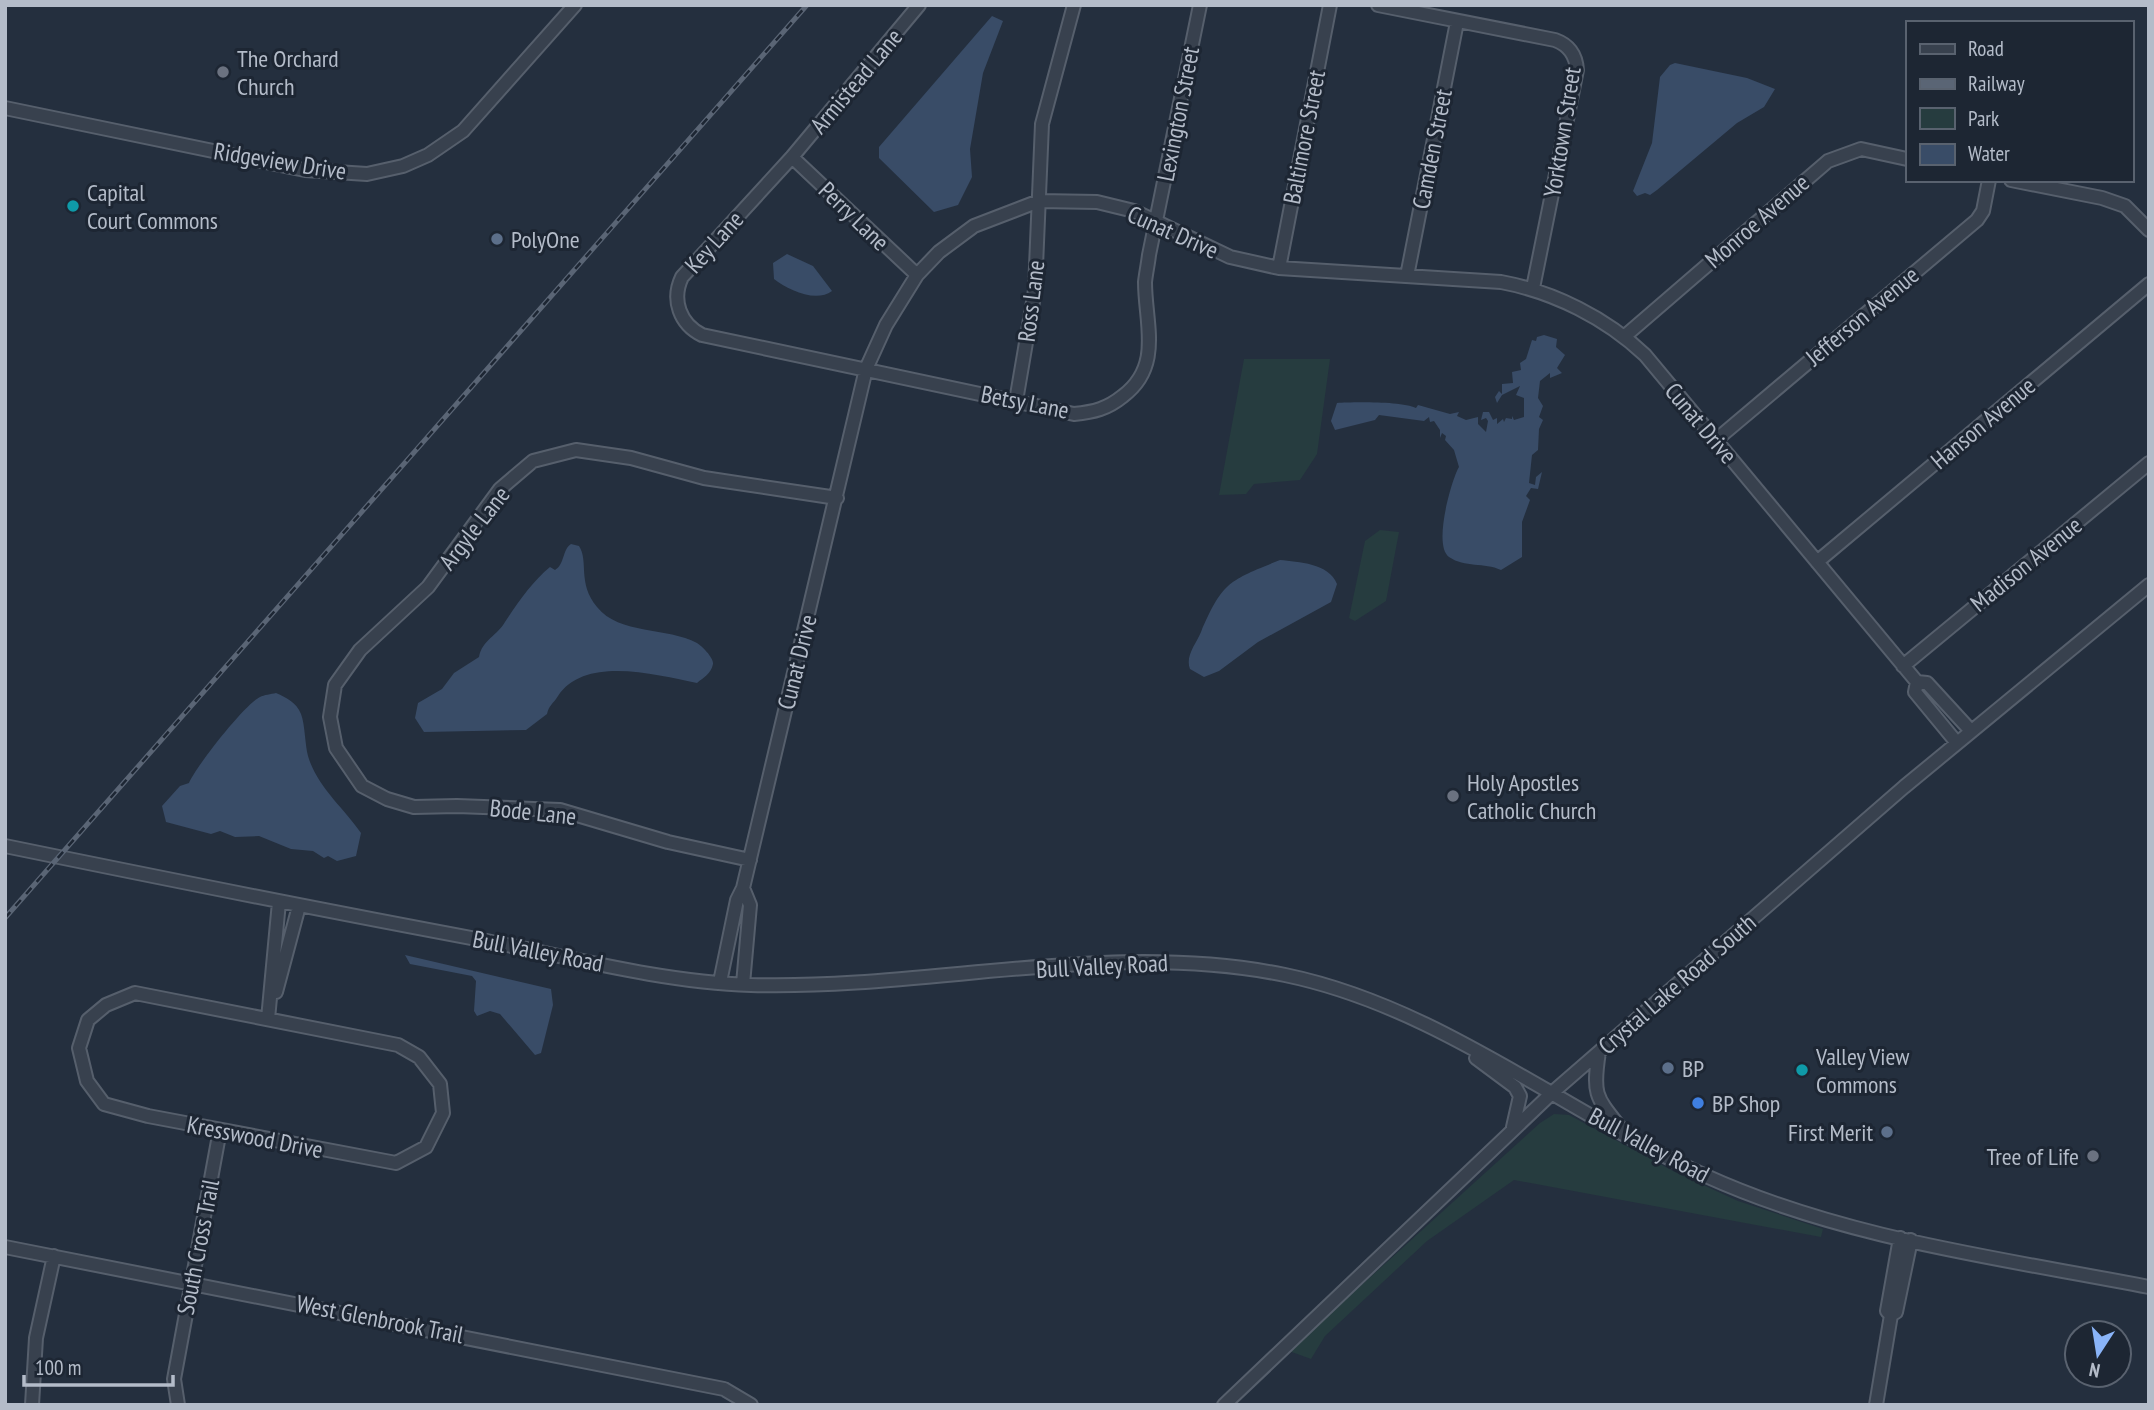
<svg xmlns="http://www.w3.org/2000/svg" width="2154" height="1410" font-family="'PT Sans Narrow',sans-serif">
  <rect width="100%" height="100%" fill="#242f3e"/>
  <path fill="#263c3f" d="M1244 359H1330L1317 454 1300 480 1254 484 1246 494 1219 495Z
    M1380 530 1399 532 1386 601 1355 621 1349 618 1365 541Z
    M1554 1114 1569 1115 1675 1172 1738 1201 1823 1229 1821 1237 1514 1180 1427 1241 1325 1336 1311 1359 1289 1351 1540 1123Z"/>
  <path fill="#394c67" d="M992 16 1003 21 983 73 970 149 972 177 958 205 934 212 879 158V147Z
    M1675 63 1747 78 1775 89 1764 107 1737 123 1657 190 1650 195 1645 193 1637 196 1633 191 1652 143 1660 77 1670 65Z
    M787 254 813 266 832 291C816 303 788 290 774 279L773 263Z
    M1544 335 1557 339 1556 347 1565 355 1557 368 1562 373 1550 378V373L1540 381 1538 398 1543 406 1539 417 1543 420 1539 429 1538 450 1532 455 1529 483 1535 485 1536 477 1542 472 1538 489 1531 488 1526 496 1530 500 1522 522V557L1501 570C1484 562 1465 568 1449 557 1432 545 1453 476 1459 467L1454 450 1445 440 1446 436 1442 433 1440 438V430L1434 421 1430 422 1429 417 1424 421 1379 415 1375 420 1335 430 1331 421 1337 403C1350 402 1402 401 1416 408L1418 405 1450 414 1459 412 1457 416 1466 420 1478 417V424L1486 432 1488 421 1486 418 1481 420 1483 412H1489L1493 420 1497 418V424L1503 419 1504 422 1506 418 1512 419V416L1514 420 1524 417V398L1516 395 1520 386 1502 395 1497 403 1495 397 1499 391 1502 394V384L1513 383 1512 372 1521 370 1520 363 1526 359 1532 340 1536 341 1537 337Z
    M571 544 579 546C589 561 577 583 597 607 619 635 668 627 697 643 702 646 714 658 713 664 711 674 704 677 697 683 657 675 585 655 558 696 553 704 549 705 547 714L526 730 424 732 415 718 418 703 442 689 454 673 479 657C482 640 498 635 505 622 518 602 533 581 550 567L555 570C565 564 562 550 571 544Z
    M1280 560C1298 562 1329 563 1337 584L1331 602 1258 642 1219 671 1204 677 1190 669C1185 656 1196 644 1201 632 1223 581 1229 581 1280 560Z
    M276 693C287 698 296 702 301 714 305 724 305 745 308 756 317 787 344 808 361 833L356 856 337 861 328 856 324 858 313 851 291 849 259 836 235 837 220 831 211 834 166 822 162 806 180 786 189 783C195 768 244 705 260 697 264 695 271 694 276 693Z
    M405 955 551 989 553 1005 541 1053 535 1055 500 1014 490 1011 477 1016 474 1011 476 981 472 976 410 964Z"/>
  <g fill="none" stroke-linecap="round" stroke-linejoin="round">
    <g stroke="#565f6c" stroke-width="16">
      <path id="minor" d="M919 5 792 157 682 277C671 300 680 324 702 335L1074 414C1094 412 1107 409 1123 396 1163 366 1145 323 1145 282 1146 273 1148 264 1149 255L1200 5
        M1378 5 1555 40C1569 45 1576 55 1577 70L1533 288
        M5 108 305 170 367 174 403 166 428 155 463 131 575 5
        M792 157 917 275
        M2011 180 2102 198 2125 206 2149 230
        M1279 268 1330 5
        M1407 276 1457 22
        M1625 336 1828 161 1861 149 1907 159
        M1016 401 1035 290 1042 124 1074 5
        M1716 440 1977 220 1983 211 1989 180
        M1817 562 2149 284
        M1903 666 2149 463
        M1917 682 1927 683 1971 731
        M5 846C166 879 326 911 487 941 573 958 663 982 751 985 929 990 1109 939 1285 975 1440 1007 1565 1113 1706 1176 1845 1239 2000 1258 2149 1287
        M750 860 668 842 560 810 457 806 414 807 387 799 362 786 336 748 330 717 335 685 360 650 428 587 500 489 533 461 576 450 631 458 704 478 837 498
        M743 888 750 905 743 984
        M720 982 737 900 743 888 866 369 886 325 917 275 939 252 974 226 1039 201 1097 202 1134 211 1230 257 1279 268 1501 282C1554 292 1606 318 1645 355L1917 682 1915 692 1957 743
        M276 992 299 906
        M135 993 398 1045 419 1057 440 1084 443 1113 426 1147 396 1163 148 1116 104 1104 87 1081 79 1048 88 1020 106 1005Z
        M268 1019 279 902
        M1599 1052C1592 1096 1596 1097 1623 1131
        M1476 1058 1515 1087 1520 1096 1513 1127
        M5 1247 724 1389 751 1405
        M1891 1315 1887 1311 1900 1238
        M32 1405 36 1338 54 1256
        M178 1405 174 1379 220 1130
        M1224 1405 1553 1092 1904 787 2149 585
        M1876 1405 1891 1315 1896 1312 1911 1240"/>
    </g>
    <use href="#minor" stroke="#38414e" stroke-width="12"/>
    <g stroke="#5a6575" stroke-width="5">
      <path id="rail" d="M5 918 807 5"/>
    </g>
    <use href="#rail" stroke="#1d2633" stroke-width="2.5" stroke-dasharray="8" stroke-linecap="butt"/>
  </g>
  <g fill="#6b7280" stroke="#1d2633" stroke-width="2.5">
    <circle cx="223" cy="72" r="7"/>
    <circle cx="1453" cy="796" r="7"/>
    <circle cx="2093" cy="1156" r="7"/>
  </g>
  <g fill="#0f9aa8" stroke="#1d2633" stroke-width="2.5">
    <circle cx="73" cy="206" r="7"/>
    <circle cx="1802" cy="1070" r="7"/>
  </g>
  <g fill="#5c6f8a" stroke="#1d2633" stroke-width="2.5">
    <circle cx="497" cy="239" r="7"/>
    <circle cx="1668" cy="1068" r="7"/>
    <circle cx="1887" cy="1132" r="7"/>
  </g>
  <circle fill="#3f7fe0" stroke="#1d2633" stroke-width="2.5" cx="1698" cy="1103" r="7"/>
  <g text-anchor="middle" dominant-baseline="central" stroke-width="6" stroke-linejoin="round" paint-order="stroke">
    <g font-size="24" fill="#b4bcc9" stroke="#1d2633" text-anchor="start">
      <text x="237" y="58">The Orchard<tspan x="237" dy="28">Church</tspan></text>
      <text x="87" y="192">Capital<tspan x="87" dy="28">Court Commons</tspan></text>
      <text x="511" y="239">PolyOne</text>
      <text x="1467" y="782">Holy Apostles<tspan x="1467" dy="28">Catholic Church</tspan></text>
      <text x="1816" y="1056">Valley View<tspan x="1816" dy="28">Commons</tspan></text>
      <text x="1682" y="1068">BP</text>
      <text x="1712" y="1103">BP Shop</text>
      <text x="1873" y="1132" text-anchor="end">First Merit</text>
      <text x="2079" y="1156" text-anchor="end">Tree of Life</text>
    </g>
    <g font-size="24" fill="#b4bcc9" stroke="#1d2633">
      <text transform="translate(856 81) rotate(-50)">Armistead Lane</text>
      <text transform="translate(1178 114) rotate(-79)">Lexington Street</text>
      <text transform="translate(1562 132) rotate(-81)">Yorktown Street</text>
      <text transform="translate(1304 137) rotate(-79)">Baltimore Street</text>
      <text transform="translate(1432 149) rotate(-79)">Camden Street</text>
      <text transform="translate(280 161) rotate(9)">Ridgeview Drive</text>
      <text transform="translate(854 216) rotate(44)">Perry Lane</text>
      <text transform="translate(1757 221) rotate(-41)">Monroe Avenue</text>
      <text transform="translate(1173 232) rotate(24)">Cunat Drive</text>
      <text transform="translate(714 242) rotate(-48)">Key Lane</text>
      <text transform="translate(1031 301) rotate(-83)">Ross Lane</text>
      <text transform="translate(1862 316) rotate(-40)">Jefferson Avenue</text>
      <text transform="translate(1025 402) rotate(11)">Betsy Lane</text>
      <text transform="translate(1701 423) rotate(50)">Cunat Drive</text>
      <text transform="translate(1983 423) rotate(-40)">Hanson Avenue</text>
      <text transform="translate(474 528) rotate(-52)">Argyle Lane</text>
      <text transform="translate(2026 564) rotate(-39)">Madison Avenue</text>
      <text transform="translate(797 662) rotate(-76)">Cunat Drive</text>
      <text transform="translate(533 812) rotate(6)">Bode Lane</text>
      <text transform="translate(538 951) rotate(11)">Bull Valley Road</text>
      <text transform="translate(1102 966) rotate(-3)">Bull Valley Road</text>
      <text transform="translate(1677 984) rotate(-41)">Crystal Lake Road South</text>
      <text transform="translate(255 1137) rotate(11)">Kresswood Drive</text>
      <text transform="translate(1649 1145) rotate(28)">Bull Valley Road</text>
      <text transform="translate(198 1247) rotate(-79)">South Cross Trail</text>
      <text transform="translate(380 1319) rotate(11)">West Glenbrook Trail</text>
    </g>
  </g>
  <rect width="2154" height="1410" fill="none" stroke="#b4bcc9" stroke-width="14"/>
  <rect x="1906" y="21" width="228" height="161" fill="#1d2633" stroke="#59626f" stroke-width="2"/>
  <rect x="1920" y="44" width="35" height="10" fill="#38414e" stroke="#59626f" stroke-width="2"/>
  <text x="1968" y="56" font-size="21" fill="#b4bcc9">Road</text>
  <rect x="1920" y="79" width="35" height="10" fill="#5a6575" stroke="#59626f" stroke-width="2"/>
  <text x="1968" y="91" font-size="21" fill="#b4bcc9">Railway</text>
  <rect x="1920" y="108" width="35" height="21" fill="#263c3f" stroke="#59626f" stroke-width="2"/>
  <text x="1968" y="126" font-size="21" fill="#b4bcc9">Park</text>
  <rect x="1920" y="144" width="35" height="21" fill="#394c67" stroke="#59626f" stroke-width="2"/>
  <text x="1968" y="161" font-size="21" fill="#b4bcc9">Water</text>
  <g transform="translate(2098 1354) rotate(192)"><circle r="33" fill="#1d2633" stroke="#59626f" stroke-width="2"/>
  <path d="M0-5L12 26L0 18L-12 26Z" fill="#8ab4f8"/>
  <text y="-10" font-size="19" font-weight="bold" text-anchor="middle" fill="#b4bcc9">N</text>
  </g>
  <path d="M24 1375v10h149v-10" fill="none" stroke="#b4bcc9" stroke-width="3.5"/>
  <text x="35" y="1375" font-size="21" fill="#b4bcc9" stroke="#1d2633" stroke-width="5" paint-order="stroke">100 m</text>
</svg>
